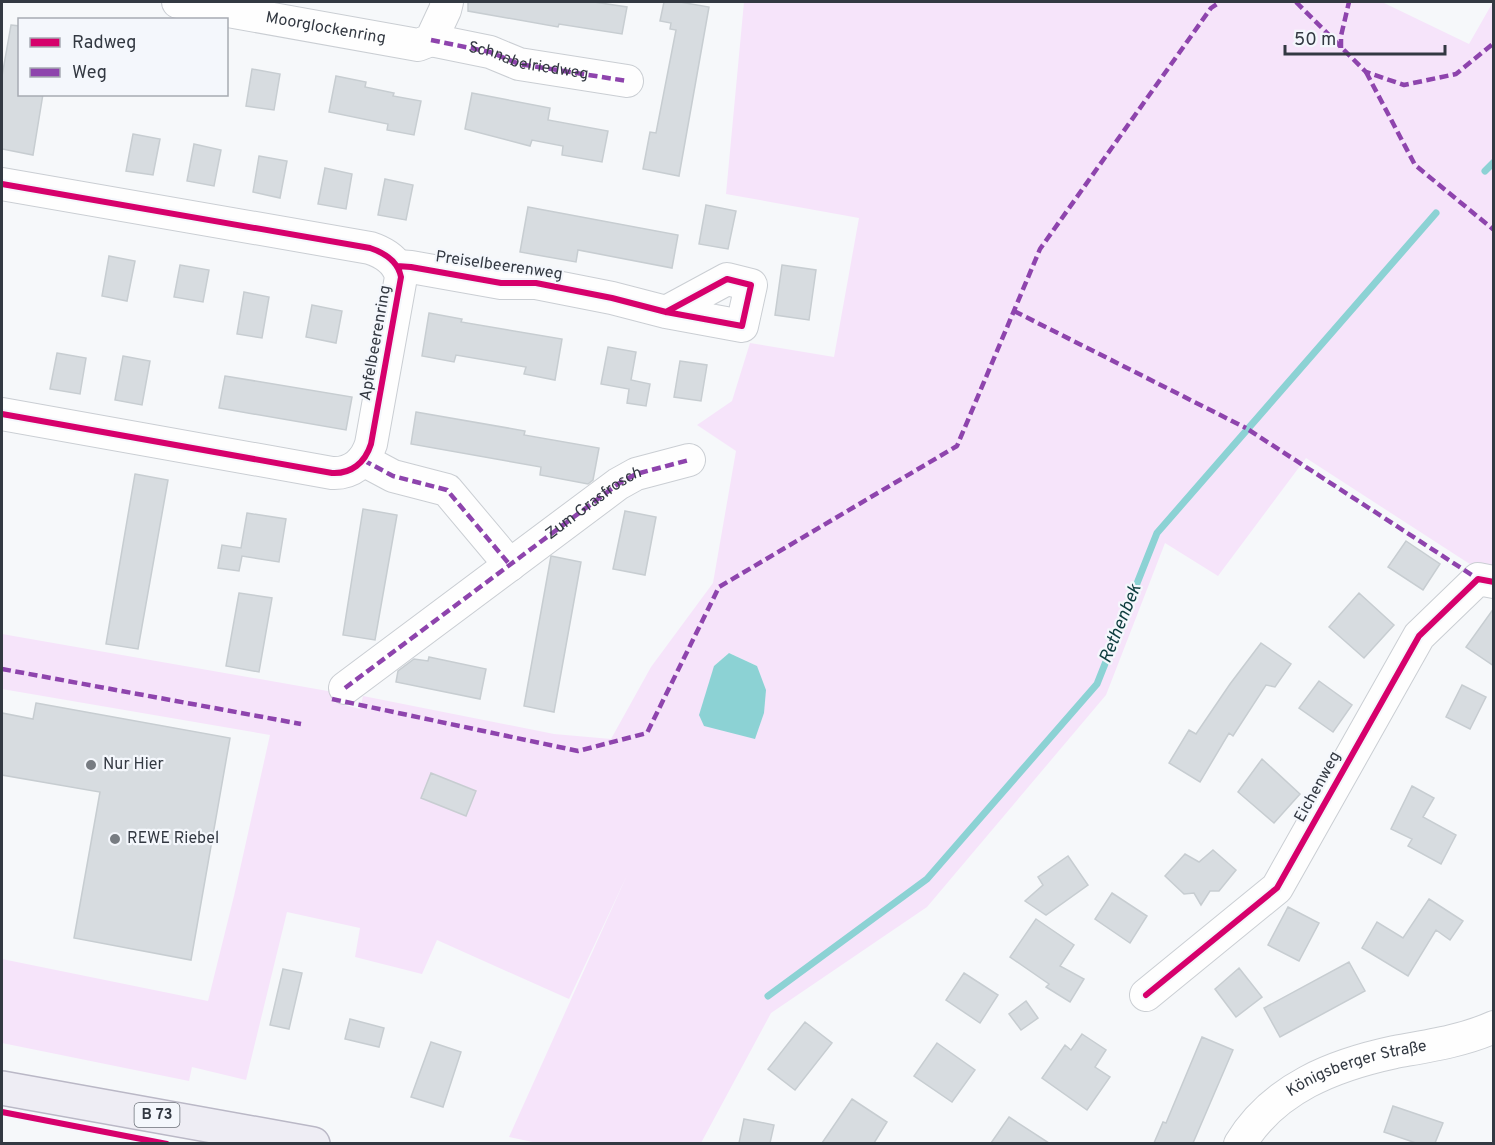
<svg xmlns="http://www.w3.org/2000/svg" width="1495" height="1145" font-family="Overpass,sans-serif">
  <rect width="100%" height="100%" fill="#f6f8fa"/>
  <path fill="#f6e4fa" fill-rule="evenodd" d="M744 2H1382L1469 44 1493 2V573L1479 570 1306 458 1218 576 1165 543 1106 695 927 907 771 1013 701 1143 542 1144 509 1137 628 873 569 999 437 940 422 974 355 957 360 928 287 912 246 1080 192 1067 189 1081 2 1043V959L208 1001 234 896 270 735 2 689V634L339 693 337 703 360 709 363 696 554 734 611 739 651 667 713 583 736 451 697 425 732 401 750 343 834 357 859 218 726 194ZM729 653 757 666H714Z"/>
  <path fill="#8cd2d4" d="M729 653 757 666 766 690 764 713 755 739 704 726 699 715 714 666Z"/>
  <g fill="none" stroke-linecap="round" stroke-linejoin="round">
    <path stroke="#8cd2d4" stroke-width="7" d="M1485 171 1494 162
      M768 996 927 879 1097 684 1157 533 1436 213"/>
  </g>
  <path fill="#d7dce0" stroke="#c7cdd1" stroke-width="1.5" d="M468 2H594L627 7 622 34 559 24 558 27 468 11Z
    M664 2H680L709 7 679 176 643 169 650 132 656 133 676 30 670 29 671 23 660 21Z
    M11 25 20 26V94H43L33 155 2 149V76Z
    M252 69 280 74 274 110 246 106Z
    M336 76 366 82 365 87 394 93 393 96 421 101 414 135 387 130 388 124 329 112Z
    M472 93 550 108 548 120 608 131 602 162 562 155 563 146 532 140 530 146 465 129Z
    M133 134 160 139 153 175 126 171Z
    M194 144 221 150 214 186 187 181Z
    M259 156 287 161 280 198 253 192Z
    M325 168 352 174 346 209 318 204Z
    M385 179 413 185 406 220 378 215Z
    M706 205 736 211 728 249 699 244Z
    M528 207 678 235 672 268 578 250 576 262 520 252Z
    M109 256 135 261 127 301 102 296Z
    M180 265 209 270 203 302 174 297Z
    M782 265 816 270 809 320 775 315Z
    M244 292 269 297 262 338 237 334Z
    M312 305 342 311 336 343 306 337Z
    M429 313 462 319 461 322 562 339 555 380 524 374 526 367 456 355 454 362 422 356Z
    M608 347 636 352 631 380 650 384 646 406 627 403 629 389 601 384Z
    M57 353 86 358 80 394 50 389Z
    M123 356 150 361 142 405 115 400Z
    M680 361 707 365 701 401 674 397Z
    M225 376 352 397 346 430 219 408Z
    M416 412 525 431 524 435 599 448 593 480 588 484 540 475 541 467 411 444Z
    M135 474 168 480 138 649 106 644Z
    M363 509 397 515 375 640 343 635Z
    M625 511 656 517 645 575 613 569Z
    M247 513 286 519 279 562 242 556 239 571 218 568 222 545 241 548Z
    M1406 541 1440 564 1423 590 1388 567Z
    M551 556 581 562 554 712 524 706Z
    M239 593 272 598 259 672 226 666Z
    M1359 593 1394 625 1364 658 1329 627Z
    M1494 608V666L1466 647Z
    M1261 643 1291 664 1275 687 1266 685 1233 736 1229 733 1200 782 1169 763 1189 730 1196 734 1230 684Z
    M429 657 486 669 480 699 396 682 398 671 414 659 428 661Z
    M1319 681 1352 705 1333 732 1299 708Z
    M1462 685 1486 697 1470 729 1446 717Z
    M36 703 230 738 191 960 74 938 100 792 2 775V713L33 719Z
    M1262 759 1300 794 1274 823 1238 792Z
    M431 773 476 791 466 816 421 798Z
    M1412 786 1434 798 1423 817 1456 835 1441 864 1408 846 1412 839 1391 829Z
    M1213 850 1236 870 1219 891H1210L1201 905 1194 893 1184 894 1165 876 1185 854 1199 862Z
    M1068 856 1088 885 1046 915 1025 901 1043 885 1038 877Z
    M1112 893 1147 916 1130 943 1095 919Z
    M1429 899 1463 921 1450 940 1436 930 1408 976 1362 948 1377 922 1403 938Z
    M1288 907 1319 923 1299 961 1268 945Z
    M1036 919 1074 945 1060 966 1084 979 1070 1002 1046 987 1049 984 1010 957Z
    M1349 962 1365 991 1280 1037 1264 1008Z
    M1239 968 1262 997 1236 1017 1215 989Z
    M283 969 302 973 289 1029 270 1025Z
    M964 973 998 995 980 1023 946 1000Z
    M1026 1001 1038 1018 1021 1030 1009 1014Z
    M350 1019 384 1028 379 1047 345 1039Z
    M805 1022 832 1043 795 1090 768 1069Z
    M1082 1034 1106 1050 1095 1067 1110 1077 1087 1110 1042 1078 1065 1045 1071 1050Z
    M1202 1037 1233 1050 1193 1143H1154L1163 1122 1166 1123Z
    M431 1042 461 1052 443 1107 411 1097Z
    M937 1043 975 1070 952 1102 914 1076Z
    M852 1099 887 1122 874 1143H822Z
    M1393 1106 1443 1123 1435 1143H1416L1384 1132Z
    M1009 1117 1049 1143H991Z
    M744 1119 774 1125 770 1143H739Z"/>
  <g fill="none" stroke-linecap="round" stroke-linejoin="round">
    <g stroke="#caced3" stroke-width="34">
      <g id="minor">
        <path id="s1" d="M178 2 418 45 431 40 445 10 447 2"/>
        <path d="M431 40 490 52 519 64 627 81"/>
        <path d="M2 184 370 248C385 253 398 261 401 277L371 444C365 463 351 474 332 473L2 414"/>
        <path d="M397 266 411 267 501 283H536L612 298 666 312 742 326 751 285 727 279 666 312"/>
        <path d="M363 460 393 476 447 490 510 565"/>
        <path d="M345 688 618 484 636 474 689 460"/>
        <path d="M1146 995 1277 888 1419 636 1478 579 1494 582"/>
        <path id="s2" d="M1240 1144C1274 1088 1334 1065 1395 1052 1428 1046 1463 1041 1494 1027"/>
      </g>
    </g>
    <g stroke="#bab8c6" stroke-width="36">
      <path id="major" d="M2 1088 313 1144"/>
    </g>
    <use href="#minor" stroke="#fefefe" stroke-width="32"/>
    <use href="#major" stroke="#eeedf4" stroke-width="33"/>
    <g stroke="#8e44ad" stroke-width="4.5" stroke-dasharray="9 4.5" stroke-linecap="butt">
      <path d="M1296 2 1366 72 1404 85 1456 74 1494 43"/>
      <path id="s3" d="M431 40 490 52 519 64 627 81"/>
      <path d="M1341 48V36L1349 2"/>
      <path d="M1366 72 1415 165 1494 230"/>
      <path d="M1014 311 1246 428"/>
      <path d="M1249 430 1478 579"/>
      <path d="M363 460 393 476 447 490 510 565"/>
      <path d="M2 669 301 724"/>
      <path id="s4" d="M345 688 618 484 636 474 689 460"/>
      <path d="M332 699 578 751 647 733 719 587 957 446 1040 249 1211 8 1220 2"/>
    </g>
    <g stroke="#f4f7fc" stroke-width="10">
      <path id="cycleway" d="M2 184 370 248C385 253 398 261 401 277L371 444C365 463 351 474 332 473L2 414
        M397 266 411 267 501 283H536L612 298 666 312 742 326 751 285 727 279 666 312
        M1146 995 1277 888 1419 636 1478 579 1494 582
        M2 1112 167 1144"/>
    </g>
    <use href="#cycleway" stroke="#d6006c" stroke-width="6"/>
  </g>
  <g fill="#777c82" stroke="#f4f7fc" stroke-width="2">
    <circle cx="91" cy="765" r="6"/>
    <circle cx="115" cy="839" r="6"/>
  </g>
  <g text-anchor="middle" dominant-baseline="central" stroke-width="4.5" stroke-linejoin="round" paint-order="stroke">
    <rect fill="#f4f7fc" stroke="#6d727a" stroke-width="1.5" x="134.5" y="1103" width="45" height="24" rx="4.5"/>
    <g font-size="15" font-weight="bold" fill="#333942">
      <text x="157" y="1115">B 73</text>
    </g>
    <g font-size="16" fill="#333942" stroke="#f4f7fc">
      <text stroke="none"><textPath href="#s1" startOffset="150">Moorglockenring</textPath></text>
      <text stroke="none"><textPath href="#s3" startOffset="100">Schnabelriedweg</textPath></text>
      <text transform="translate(499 266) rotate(8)">Preiselbeerenweg</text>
      <text transform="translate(376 343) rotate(-80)">Apfelbeerenring</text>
      <text stroke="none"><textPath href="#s4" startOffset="310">Zum Grasfrosch</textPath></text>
      <text transform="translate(1318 787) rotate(-61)">Eichenweg</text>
      <text stroke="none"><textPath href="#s2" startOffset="144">Königsberger Straße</textPath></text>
    </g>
    <g font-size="16" fill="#333942" stroke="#f4f7fc" text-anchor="start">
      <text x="103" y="765">Nur Hier</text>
      <text x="127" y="839">REWE Riebel</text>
    </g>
    <g font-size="18" font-style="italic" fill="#0e3d3f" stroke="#f4f7fc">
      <text transform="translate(1121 624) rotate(-68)">Rethenbek</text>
    </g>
  </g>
  <rect width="1495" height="1145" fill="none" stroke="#333942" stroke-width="6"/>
  <rect x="18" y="18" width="210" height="78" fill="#f4f7fc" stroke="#a7abb2" stroke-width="1.5"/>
  <rect x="30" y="38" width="30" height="9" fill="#d6006c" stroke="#a7abb2" stroke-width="1.5"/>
  <text x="72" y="48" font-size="18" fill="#333942">Radweg</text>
  <rect x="30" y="68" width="30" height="9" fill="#8e44ad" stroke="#a7abb2" stroke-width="1.5"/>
  <text x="72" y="78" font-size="18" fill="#333942">Weg</text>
  <path d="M1285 45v9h160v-9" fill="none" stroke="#333942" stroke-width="3"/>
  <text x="1294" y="45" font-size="18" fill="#333942" stroke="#f4f7fc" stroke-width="4.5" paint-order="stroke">50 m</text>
</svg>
